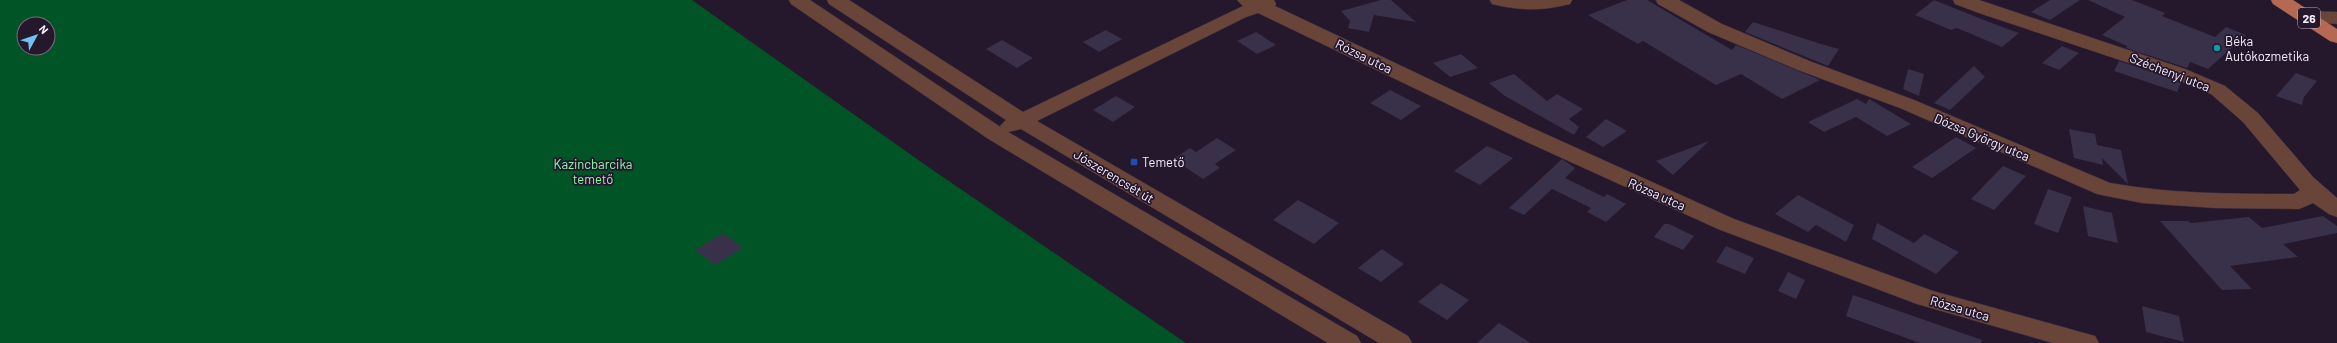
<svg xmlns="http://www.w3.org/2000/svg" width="2337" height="343" font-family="Barlow,sans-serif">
  <rect width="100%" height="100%" fill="#25172c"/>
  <path fill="#005426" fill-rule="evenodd" d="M0 0H692L924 164 1186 343H0ZM24 24H48V48H24Z"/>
  <path fill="#383149" d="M1381 0H1391L1416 22 1374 15 1369 32 1348 28 1350 21 1341 11Z
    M1627 0H1647L1732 50 1736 45 1820 80 1782 99 1741 74 1716 85 1643 41 1638 44 1588 15Z
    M1934 0 1989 22 2019 33 2002 47 1957 28 1951 30 1915 15Z
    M2050 0H2080L2050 20 2031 12Z
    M2088 0H2132L2165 13 2162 16 2215 37 2226 27 2246 35 2208 69 2190 62 2187 68 2126 48 2127 46 2102 35 2125 17Z
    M1753 22 1821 44 1839 49 1828 66 1745 32Z
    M1106 30 1122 39 1099 52 1083 42Z
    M1256 32 1276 45 1257 54 1237 41Z
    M1002 40 1033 58 1017 68 986 49Z
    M2062 46 2079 53 2059 70 2042 63Z
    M1461 54 1478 68 1450 77 1433 63Z
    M2119 61 2170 78 2181 83 2177 92 2114 71Z
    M1974 66 1985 77 1950 110 1934 103Z
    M1908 69 1924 74 1919 96 1903 89Z
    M2296 73 2317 81 2304 97 2302 105 2276 96Z
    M1514 74 1547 101 1557 94 1583 109 1569 119 1579 127 1574 135 1505 96 1489 83Z
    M1390 90 1421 106 1401 120 1370 103Z
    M1116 96 1135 107 1113 122 1093 110Z
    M1857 99 1866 104 1869 99 1911 124 1887 136 1856 117 1824 132 1808 122Z
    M1606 119 1627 131 1603 147 1586 137Z
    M2069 129 2095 134 2097 145 2121 150 2128 184 2102 158 2103 165 2074 158Z
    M1956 137 1976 148 1932 178 1912 167Z
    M1217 138 1236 150 1215 164 1220 168 1203 179 1173 159 1190 148 1196 152Z
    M1709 141 1673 175 1656 161Z
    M1487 146 1513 158 1480 185 1454 171Z
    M1562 159 1575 168 1565 178 1604 197 1607 194 1626 204 1606 222 1587 212 1591 208 1552 189 1524 215 1509 208Z
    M2003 166 2026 176 1994 210 1971 199Z
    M2048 189 2072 197 2058 233 2034 224Z
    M1798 195 1854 225 1846 242 1816 225 1808 232 1775 214Z
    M1298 200 1318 211 1339 223 1314 244 1273 220Z
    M2083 206 2112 213 2118 243 2088 236Z
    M2323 216 2337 226V233L2283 244 2298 257 2230 266 2252 289 2222 290 2160 221H2188L2191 223 2249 217 2262 228Z
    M1877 223 1914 243 1924 234 1959 252 1936 274 1872 239Z
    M1664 224H1669L1694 236 1683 250 1654 237Z
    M723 233 743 248 715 265 695 250Z
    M1726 246 1754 258 1745 274 1716 262Z
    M1382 249 1404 264 1381 282 1358 268Z
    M1788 272 1805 280 1796 299 1778 291Z
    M1441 283 1469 300 1447 320 1418 302Z
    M1853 295 1982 340 1981 343H1920L1846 316Z
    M2142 306 2179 316 2184 342 2146 332Z
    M1499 323 1531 343H1477Z"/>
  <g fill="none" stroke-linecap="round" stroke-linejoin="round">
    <g stroke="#3e3145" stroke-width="1">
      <path id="minor" d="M789 0H810L1002 128 1000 126 1006 120 829 4 827 0H849L1023 112 1243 6 1237 0H1274L1276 4 1275 6 1530 127 1734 219 1933 291 2095 336 2099 343H2053L1917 304 1718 229 1516 137 1258 13 1246 17 1037 121 1408 336 1412 343H1379L1021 129 1008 132 1357 336 1361 343H1328L987 138 791 4Z
        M1490 0H1572L1570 4C1542 11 1520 11 1492 4Z
        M1656 0H1679L1722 24 1812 62 1914 100 2110 183C2171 194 2233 194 2294 194L2300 190 2243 122 2211 94 2171 77 1979 13 1955 4 1953 0H1979L2185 69 2225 86 2258 113 2313 177 2337 198V217L2329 214 2313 203 2299 209 2215 208 2142 203 2097 194 1900 108 1798 70 1708 32 1658 4Z
        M2308 11 2337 12V24L2301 21 2299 17 2301 13Z"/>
    </g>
    <g stroke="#3e3145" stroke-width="1">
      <path id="primary" d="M2271 0H2293L2337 29V43L2330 41 2273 4Z"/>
    </g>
    <use href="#minor" fill="#694439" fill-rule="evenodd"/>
    <use href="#primary" fill="#b56952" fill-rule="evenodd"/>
  </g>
  <circle fill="#0f9aa8" stroke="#25172c" stroke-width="1.5" cx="2217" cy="48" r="4"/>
  <rect fill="#1a4fb4" stroke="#25172c" stroke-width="1.5" x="1130" y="158" width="8" height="8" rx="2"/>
  <g text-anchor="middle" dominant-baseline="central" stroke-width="3.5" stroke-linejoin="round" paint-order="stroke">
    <rect fill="#25172c" stroke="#b7adbe" stroke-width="1" x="2298" y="8" width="22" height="20" rx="3"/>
    <g font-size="12" font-weight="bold" fill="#f6edfc">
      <text x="2309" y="18">26</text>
    </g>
    <g font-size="13" fill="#f6edfc" stroke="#25172c" text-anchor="start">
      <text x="2225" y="41">Béka<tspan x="2225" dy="15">Autókozmetika</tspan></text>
      <text x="1142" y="162">Temető</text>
    </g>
    <g font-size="13" fill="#f6edfc" stroke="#25172c">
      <text transform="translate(1364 56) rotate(26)">Rózsa utca</text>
      <text transform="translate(2170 72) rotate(21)">Széchenyi utca</text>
      <text transform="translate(1982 137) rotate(23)">Dózsa György utca</text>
      <text transform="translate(1114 176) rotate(31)">Jószerencsét út</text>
      <text transform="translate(1657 194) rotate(24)">Rózsa utca</text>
      <text transform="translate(1960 308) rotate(16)">Rózsa utca</text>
    </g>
    <g font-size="13" fill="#89faaa" stroke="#25172c">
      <text x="593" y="164">Kazincbarcika<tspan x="593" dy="15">temető</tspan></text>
    </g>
  </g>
  <g transform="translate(36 36) rotate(50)"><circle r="19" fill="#25172c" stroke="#796d7f"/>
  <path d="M0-3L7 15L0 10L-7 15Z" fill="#6fc2f4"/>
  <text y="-6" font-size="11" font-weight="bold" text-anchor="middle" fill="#f6edfc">N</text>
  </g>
</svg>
